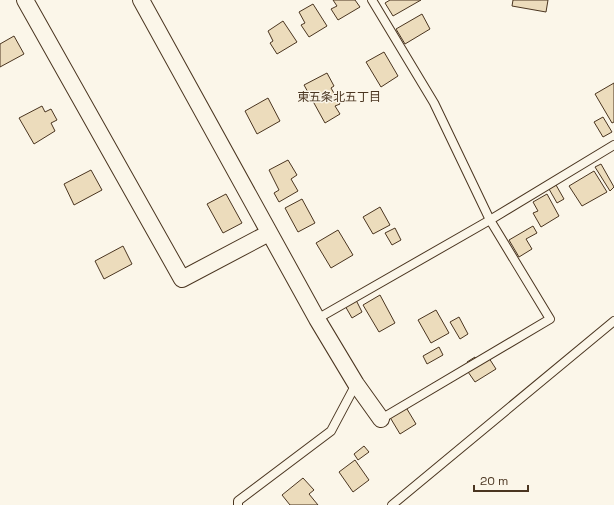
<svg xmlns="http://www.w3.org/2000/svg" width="614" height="505" font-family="'Space Grotesk','Noto Sans JP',sans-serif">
  <rect width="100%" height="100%" fill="#fbf6e9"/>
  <path fill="#ecdcbc" stroke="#4a3520" d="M333 0H355L360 7 338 20 331 9 337 6Z
    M390 0H421L393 16 385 3Z
    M513 0H548L546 12 512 6Z
    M313 4 327 26 309 37 301 25 305 23 299 12Z
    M422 14 430 29 405 44 396 29Z
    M283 21 297 42 277 54 270 43 273 41 268 31Z
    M14 36 24 54 0 67V44Z
    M384 52 398 76 381 87 366 62Z
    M327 73 334 86 331 88 340 104 335 106 340 114 325 123 304 85Z
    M614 83V122L612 123 595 94Z
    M268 98 280 121 257 134 245 111Z
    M42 106 45 112 51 109 57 120 51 123 55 131 34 144 19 118Z
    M603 117 612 132 603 137 594 122Z
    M288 160 297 175 291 179 298 191 279 202 274 193 279 190 269 170Z
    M601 164 614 187 610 191 595 167Z
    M91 170 102 190 74 205 64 184Z
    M594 171 607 192 582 206 569 186Z
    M556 185 564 199 557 203 549 189Z
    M226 194 242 223 223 233 207 204Z
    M547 194 559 216 541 227 533 213 538 211 533 202Z
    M302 199 315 223 298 232 285 208Z
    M380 207 390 225 373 234 363 217Z
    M533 226 537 233 526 239 532 249 519 257 509 240Z
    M395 228 401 240 392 245 385 233Z
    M338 230 353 255 331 268 316 243Z
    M123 246 132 264 104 279 95 261Z
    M380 295 395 323 379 332 363 305Z
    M355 298 362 312 352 318 344 304Z
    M436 310 449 333 431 343 418 320Z
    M459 317 468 334 460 339 450 322Z
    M439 347 443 355 427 364 423 356Z
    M487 355 496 369 475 382 466 369 470 366 467 362 475 357 478 361Z
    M404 404 416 424 400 434 388 414Z
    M364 446 369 452 358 460 354 454Z
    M355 460 369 480 353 492 339 472Z
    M303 478 314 490 309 494 318 505H290L282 495Z"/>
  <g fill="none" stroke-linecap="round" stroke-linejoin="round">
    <g stroke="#4a3520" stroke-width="10">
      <path id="lane" d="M372 0 434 103 490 220 550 319 381 419
        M317 319 490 220 614 145
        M238 505V501L331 431 356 384
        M392 505 614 321"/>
    </g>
    <g stroke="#4a3520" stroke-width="18">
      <path id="street" d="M25 0 182 279 269 233
        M141 0 317 319 356 384 381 419"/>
    </g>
    <use href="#lane" stroke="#fbf6e9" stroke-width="8"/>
    <use href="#street" stroke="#fbf6e9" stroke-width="16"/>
  </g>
  <g text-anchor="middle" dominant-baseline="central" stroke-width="3" stroke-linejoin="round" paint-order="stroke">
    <g font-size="12" fill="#4a3520" stroke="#fbf6e9">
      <text x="339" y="97">東五条北五丁目</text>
    </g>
  </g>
  <path d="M474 485v6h54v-6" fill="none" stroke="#4a3520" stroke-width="2"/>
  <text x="480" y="485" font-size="12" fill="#4a3520" stroke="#fbf6e9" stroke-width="3" paint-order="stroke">20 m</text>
</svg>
